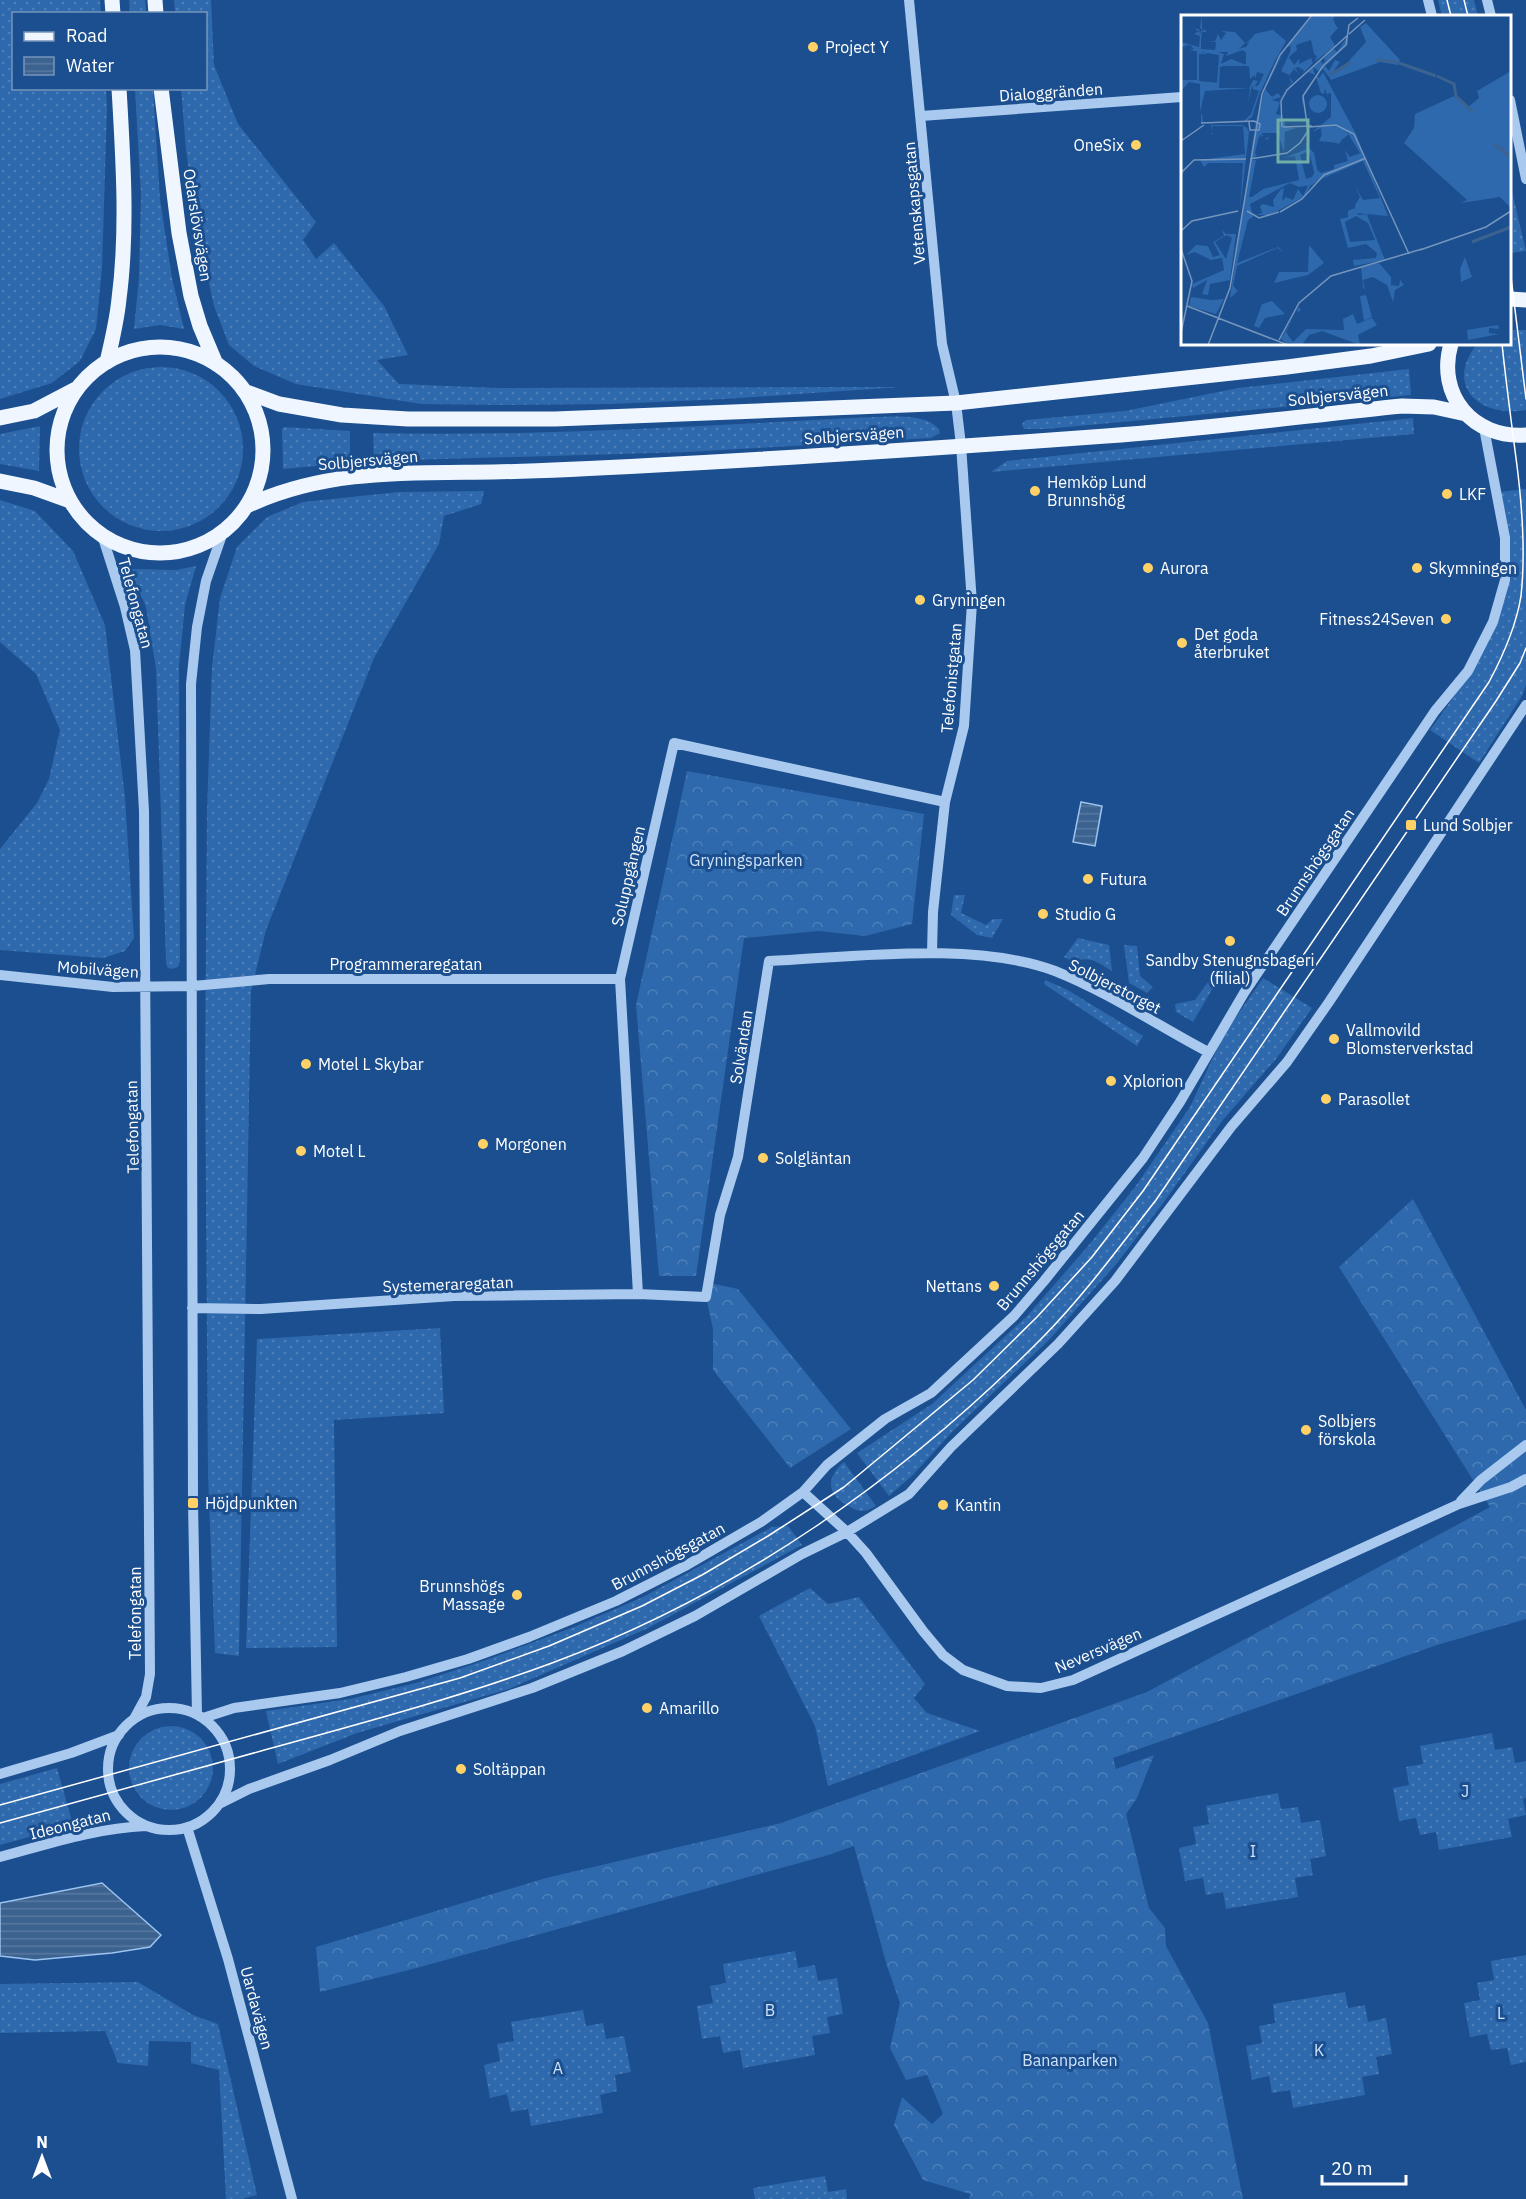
<svg xmlns="http://www.w3.org/2000/svg" width="1526" height="2199" font-family="'IBM Plex Sans',sans-serif">
  <defs>
    <pattern id="grass-dots" width="8" height="8" patternUnits="userSpaceOnUse" patternTransform="scale(1.5)"><rect width="8" height="8" fill="#2e69ad"/><path d="M2 2h.1M6 6h.1" fill="none" stroke="#4d80b9" stroke-width="1.8" stroke-linecap="round"/></pattern>
    <pattern id="forest-crowns" width="20" height="18" patternUnits="userSpaceOnUse" patternTransform="scale(1.5)"><rect width="20" height="18" fill="#2e69ad"/><path d="M2 6a3 3 0 1 1 6 0M12 15a3 3 0 1 1 6 0" fill="none" stroke="#4d80b9"/></pattern>
    <pattern id="water-rules" width="6" height="5" patternUnits="userSpaceOnUse" patternTransform="scale(1.5)"><rect width="6" height="5" fill="#3c6290"/><path d="M0 2.5h6" fill="none" stroke="#597aa1"/></pattern>
  </defs>
  <rect width="100%" height="100%" fill="#1b4f8f"/>
  <path fill="url(#grass-dots)" d="M0 0H100L101 13 14 14V88L106 89 107 109 102 268 96 329 80 361 52 383 0 399Z
    M129 0H145L146 13H130Z
    M174 0H211L214 65 238 124 316 222 303 240 316 259 334 243 384 306 408 355 377 360 399 384 498 388 901 387 725 399 612 404 503 405 421 404 296 384 254 366 229 345 214 306 199 236 186 150 181 89 206 88V14L175 13Z
    M1438 0H1474L1478 16H1442Z
    M135 89H153L160 199 172 278 184 329 160 325 134 329 139 277 141 195Z
    M1510 183 1526 251 1510 253Z
    M1510 330H1526V410C1479 418 1444 386 1477 344H1510Z
    M79 449a82 82 0 1 1 164 0a82 82 0 1 1-164 0Z
    M1409 369 1411 395 1046 429H1024L1022 424 1026 420 1125 411 1238 388Z
    M874 417C894 417 924 413 939 429L940 433 931 438 688 452 374 461 373 433C540 437 708 425 874 417Z
    M1413 418 1414 434 991 472 1007 461Z
    M40 426 39 471 0 464V434Z
    M284 427 350 431V463L283 469 282 429Z
    M1526 489V685L1522 696 1479 763 1430 730C1488 650 1526 595 1499 492Z
    M484 491 481 504 444 516 439 544 374 658 266 930 251 991 239 1656 215 1653 208 1475 205 1065 207 811 212 667 220 598 237 547 267 517 303 502 399 492Z
    M0 500 35 511 73 551 105 625 125 798 134 938 125 951 103 958 0 950V849L37 803 49 779 60 730 36 674 0 642Z
    M196 566 185 605 179 666 180 962 178 967 171 969 167 967 166 962 156 669 146 607 130 569 176 570Z
    M954 895H965L961 913 986 925 993 919H1003L992 938 977 935 951 915Z
    M1078 938 1109 945 1112 971C1097 962 1090 955 1073 962L1064 957Z
    M1124 945 1137 946 1140 976 1153 987 1147 993 1129 983Z
    M1216 971 1221 974 1193 1022 1176 1012 1175 1004 1195 1000Z
    M1263 978 1312 1008 1276 1059 1222 1121 1161 1206 1117 1263 1050 1339 952 1432 913 1475 889 1496 857 1453 932 1404 1027 1316 1088 1246 1135 1187 1190 1107 1223 1036Z
    M1045 980 1066 989 1143 1036 1137 1046 1044 984Z
    M440 1328 444 1413 334 1420 337 1647 246 1648 257 1339Z
    M844 1462 876 1506C872 1508 867 1511 862 1511 856 1511 850 1507 845 1504 825 1492 828 1475 844 1462Z
    M788 1526 802 1545 648 1628 509 1689 357 1733 278 1764 266 1711 350 1699 416 1683 486 1660 574 1627 643 1597 772 1527Z
    M810 1588 828 1604 859 1597 925 1684 914 1698 927 1713 980 1731 828 1786 815 1726 759 1616Z
    M129 1768a42 42 0 1 1 84 0a42 42 0 1 1-84 0Z
    M1492 1733 1495 1750 1512 1747 1515 1763 1526 1761V1798L1523 1799 1526 1815 1508 1819 1512 1837 1439 1850 1436 1832 1420 1835 1416 1818 1399 1821 1393 1788 1409 1785 1406 1767 1423 1764 1420 1746Z
    M57 1768 73 1825 0 1845V1784Z
    M1278 1793 1281 1809 1298 1807 1301 1823 1320 1820 1326 1856 1310 1859 1313 1875 1295 1878 1298 1897 1226 1909 1223 1892 1206 1895 1203 1878 1185 1881 1179 1848 1196 1844 1193 1827 1209 1824 1206 1806Z
    M795 1951 798 1968 815 1965 818 1981 837 1978 843 2014 827 2017 830 2033 812 2036 815 2055 743 2068 740 2050 723 2053 720 2036 702 2039 697 2006 713 2003 710 1986 726 1983 723 1964Z
    M1526 1955V2062L1511 2065 1507 2048 1491 2050 1487 2034 1470 2037 1464 2003 1480 2000 1477 1983 1494 1980 1491 1961Z
    M138 1982 193 2015 218 2024 257 2195 241 2199H226L219 2070 191 2063V2042L149 2041 148 2066 118 2063 105 2031 0 2033V1984Z
    M1345 1992 1348 2008 1365 2005 1368 2022 1386 2018 1392 2054 1376 2057 1379 2074 1362 2077 1365 2095 1293 2108 1290 2090 1272 2093 1269 2076 1252 2080 1246 2046 1262 2043 1259 2026 1275 2023 1273 2004Z
    M583 2010 586 2026 603 2023 606 2039 624 2036 631 2072 615 2075 617 2091 600 2095 603 2113 531 2126 528 2109 511 2112 507 2094 490 2098 484 2065 500 2061 497 2044 514 2041 511 2022Z
    M825 2176 828 2192 846 2189 847 2199H755L753 2188Z"/>
  <path fill="url(#forest-crowns)" d="M687 771 924 814 912 924 865 936 819 931 744 938 696 1276H659L636 1005Z
    M1413 1199 1526 1410V1619L1437 1645 1113 1758 1116 1769 1154 1755 1137 1798 1126 1814 1149 1908 1165 1928 1166 1946 1208 2023 1243 2199H969L970 2194 923 2180 894 2125 902 2097 932 2124 943 2114 927 2075 906 2080 890 2048 900 2003 887 1966 854 1846 825 1856 409 1970 320 1992 316 1947 546 1878 781 1823 1147 1692 1490 1507 1339 1267Z
    M709 1283 738 1289 851 1429 790 1468 713 1370V1329L706 1297Z"/>
  <path fill="url(#water-rules)" stroke="#9cc4f0" stroke-width="1.5" d="M1081 802 1102 806 1095 846 1073 842Z
    M102 1883 161 1935 150 1947 112 1953 35 1960 0 1956V1903Z"/>
  <g fill="none" stroke-linecap="round" stroke-linejoin="round">
    <path stroke="#a9c9ee" stroke-width="10" d="M909 0 942 344 956 403 961 445 972 603 964 726 945 802 933 912 932 953
      M1428 0 1432 16
      M1487 0 1491 16
      M1510 100 1526 179
      M921 116 1182 97
      M102 535 125 607 135 650 144 811 150 1674 146 1697 134 1719
      M0 975 113 987 193 986 269 979H620
      M638 1294 620 979 674 743 945 802
      M192 1308 261 1309 454 1296 638 1294 706 1297 720 1215 738 1157 769 961C854 957 975 941 1055 971 1108 992 1157 1025 1208 1052
      M803 1492 847 1532 866 1553 923 1631 943 1655 963 1670 1007 1686 1041 1688 1073 1680 1459 1504 1511 1487 1526 1479
      M1461 1501 1481 1480 1526 1445
      M108 1769a61 61 0 1 1 122 0a61 61 0 1 1-122 0Z
      M197 1714 193 1503 191 684 197 627 206 581 223 532
      M203 1718 234 1708 340 1693 406 1677 468 1659 529 1637 616 1601 687 1565 761 1522 803 1492 827 1465 885 1419 931 1393 1014 1316 1044 1281 1143 1158 1180 1102 1244 993 1435 711 1468 671 1493 622 1505 580V538L1484 428
      M0 1774 71 1753 119 1735
      M219 1804 249 1789 330 1760 400 1731 532 1688 623 1651 695 1616 802 1554 847 1532 909 1494 951 1447 1058 1344 1115 1281 1231 1127 1287 1062 1329 1002 1526 705
      M187 1827 228 1959 292 2199
      M0 1857C48 1844 96 1828 146 1826"/>
    <path stroke="#f0f6ff" stroke-width="15" d="M112 0 113 14
      M155 0 156 14
      M161 88 179 233 191 296 200 326 216 364
      M1510 299 1526 300
      M1451 344C1436 395 1473 439 1526 435
      M57 450a103 103 0 1 1 206 0a103 103 0 1 1-206 0Z
      M107 362C112 341 117 320 119 299 128 230 123 158 119 88
      M244 391 279 404 342 415 408 419H555L956 403 1287 367 1371 356 1429 344
      M0 418 34 411 76 389
      M0 481 34 488 70 501
      M247 506C325 469 408 473 493 472 548 471 602 468 657 465 806 457 956 447 1106 436 1205 429 1304 416 1402 406L1434 407 1466 414"/>
    <path stroke="#fff" stroke-width="1.5" d="M1447 0 1451 16
      M1464 0 1468 16
      M1510 269 1526 399
      M0 1805 460 1678 549 1646 642 1606 702 1575 768 1536 844 1487 973 1380 1037 1317 1092 1257 1143 1191 1489 682C1504 654 1516 627 1521 596 1526 550 1522 503 1516 458 1511 420 1506 382 1502 344
      M0 1823C87 1799 174 1775 261 1751 359 1724 457 1698 552 1663 738 1594 905 1477 1044 1336 1085 1294 1120 1246 1156 1200L1496 701 1520 663 1526 648"/>
  </g>
  <g fill="#ffd166" stroke="#1b4f8f" stroke-width="2">
    <circle cx="813" cy="47" r="6"/>
    <circle cx="1136" cy="145" r="6"/>
    <circle cx="1035" cy="491" r="6"/>
    <circle cx="1447" cy="494" r="6"/>
    <circle cx="1148" cy="568" r="6"/>
    <circle cx="1417" cy="568" r="6"/>
    <circle cx="920" cy="600" r="6"/>
    <circle cx="1446" cy="619" r="6"/>
    <circle cx="1182" cy="643" r="6"/>
    <rect x="1405" y="819" width="12" height="12" rx="3"/>
    <circle cx="1088" cy="879" r="6"/>
    <circle cx="1043" cy="914" r="6"/>
    <circle cx="1230" cy="941" r="6"/>
    <circle cx="1334" cy="1039" r="6"/>
    <circle cx="306" cy="1064" r="6"/>
    <circle cx="1111" cy="1081" r="6"/>
    <circle cx="1326" cy="1099" r="6"/>
    <circle cx="483" cy="1144" r="6"/>
    <circle cx="301" cy="1151" r="6"/>
    <circle cx="763" cy="1158" r="6"/>
    <circle cx="994" cy="1286" r="6"/>
    <circle cx="1306" cy="1430" r="6"/>
    <rect x="187" y="1497" width="12" height="12" rx="3"/>
    <circle cx="943" cy="1505" r="6"/>
    <circle cx="517" cy="1595" r="6"/>
    <circle cx="647" cy="1708" r="6"/>
    <circle cx="461" cy="1769" r="6"/>
  </g>
  <g text-anchor="middle" dominant-baseline="central" stroke-width="6" stroke-linejoin="round" paint-order="stroke">
    <g font-size="16" fill="#fff" stroke="#1b4f8f" text-anchor="start">
      <text x="825" y="47">Project Y</text>
      <text x="1124" y="145" text-anchor="end">OneSix</text>
      <text x="1047" y="482">Hemköp Lund<tspan x="1047" dy="18">Brunnshög</tspan></text>
      <text x="1459" y="494">LKF</text>
      <text x="1160" y="568">Aurora</text>
      <text x="1429" y="568">Skymningen</text>
      <text x="932" y="600">Gryningen</text>
      <text x="1434" y="619" text-anchor="end">Fitness24Seven</text>
      <text x="1194" y="634">Det goda<tspan x="1194" dy="18">återbruket</tspan></text>
      <text x="1423" y="825">Lund Solbjer</text>
      <text x="1100" y="879">Futura</text>
      <text x="1055" y="914">Studio G</text>
      <text x="1230" y="960" text-anchor="middle">Sandby Stenugnsbageri<tspan x="1230" dy="18">(filial)</tspan></text>
      <text x="1346" y="1030">Vallmovild<tspan x="1346" dy="18">Blomsterverkstad</tspan></text>
      <text x="318" y="1064">Motel L Skybar</text>
      <text x="1123" y="1081">Xplorion</text>
      <text x="1338" y="1099">Parasollet</text>
      <text x="495" y="1144">Morgonen</text>
      <text x="313" y="1151">Motel L</text>
      <text x="775" y="1158">Solgläntan</text>
      <text x="982" y="1286" text-anchor="end">Nettans</text>
      <text x="1318" y="1421">Solbjers<tspan x="1318" dy="18">förskola</tspan></text>
      <text x="205" y="1503">Höjdpunkten</text>
      <text x="955" y="1505">Kantin</text>
      <text x="505" y="1586" text-anchor="end">Brunnshögs<tspan x="505" dy="18">Massage</tspan></text>
      <text x="659" y="1708">Amarillo</text>
      <text x="473" y="1769">Soltäppan</text>
    </g>
    <g font-size="16" fill="#fff" stroke="#1b4f8f">
      <text transform="translate(1051 92) rotate(-4)">Dialoggränden</text>
      <text transform="translate(914 203) rotate(-95)">Vetenskapsgatan</text>
      <text transform="translate(198 225) rotate(81)">Odarslövsvägen</text>
      <text transform="translate(1338 395) rotate(-6)">Solbjersvägen</text>
      <text transform="translate(854 435) rotate(-4)">Solbjersvägen</text>
      <text transform="translate(368 460) rotate(-5)">Solbjersvägen</text>
      <text transform="translate(136 603) rotate(75)">Telefongatan</text>
      <text transform="translate(951 678) rotate(-85)">Telefonistgatan</text>
      <text transform="translate(1315 862) rotate(-56)">Brunnshögsgatan</text>
      <text transform="translate(628 876) rotate(-77)">Soluppgången</text>
      <text x="406" y="964">Programmeraregatan</text>
      <text transform="translate(98 969) rotate(4)">Mobilvägen</text>
      <text transform="translate(1115 986) rotate(27)">Solbjerstorget</text>
      <text transform="translate(741 1047) rotate(-81)">Solvändan</text>
      <text transform="translate(132 1127) rotate(-91)">Telefongatan</text>
      <text transform="translate(1040 1260) rotate(-50)">Brunnshögsgatan</text>
      <text transform="translate(448 1284) rotate(-2)">Systemeraregatan</text>
      <text transform="translate(668 1556) rotate(-28)">Brunnshögsgatan</text>
      <text transform="translate(135 1613) rotate(-90)">Telefongatan</text>
      <text transform="translate(1098 1650) rotate(-23)">Neversvägen</text>
      <text transform="translate(70 1824) rotate(-14)">Ideongatan</text>
      <text transform="translate(257 2008) rotate(75)">Uardavägen</text>
    </g>
    <g font-size="16" fill="#cfe3fa" stroke="#1b4f8f">
      <text x="746" y="860">Gryningsparken</text>
      <text x="1465" y="1791">J</text>
      <text x="1253" y="1851">I</text>
      <text x="770" y="2010">B</text>
      <text x="1501" y="2013">L</text>
      <text x="1319" y="2050">K</text>
      <text x="1070" y="2060">Bananparken</text>
      <text x="558" y="2068">A</text>
    </g>
  </g>
  <g transform="translate(1181 15)">
    <rect width="330" height="330" fill="#1b4f8f"/>
    <path d="M21 0V14L24 15 26 17H21L20 25H27H20V34L34 35 35 27 27 26H34L37 19 40 25 45 18 40 16 54 17 64 28 58 34 65 32 72 44 70 27 65 29 74 19 92 15 105 26 128 0 100 32 80 76 71 71 67 88 69 74H37V69H28L36 68 38 40 8 35 13 34 9 30 3 31 6 33 0 31V27L18 32 19 21 13 19 18 16 13 14H18L19 20 20 16H23L19 13ZM62 35 68 40 64 51H69V64L74 60V64L76 57 83 59 78 70 73 72 77 66 72 65 68 74 38 73 39 52 59 47 40 49 43 39 37 37H47L45 41ZM132 0H154L147 7 152 4 156 13 148 21 154 31 133 47 136 41 130 25 115 30 116 35 108 42 113 50 119 43 118 49 130 43 132 48 121 59 123 56 119 52 121 58 118 52 114 53 119 60 113 54 108 61 112 67 104 74 110 68 108 60 100 56 109 37 110 31 105 32 84 74 91 82 97 78 100 82 91 85 99 87 95 99 101 100 105 112 115 113 104 117 103 137 97 118H80L83 121 78 120 84 124 87 122H89L86 124 89 126 78 121 74 138 76 141 73 142 76 143 69 144 75 106 82 80 90 59 105 32ZM166 22 167 29 144 51 148 56 154 45 159 47 148 62 142 54 137 56 132 52 134 60 127 57 140 45 141 49 144 47 143 43 153 34 156 37ZM142 57 175 119 207 201 175 198 174 190 179 182 174 171 182 185 199 183 182 146 131 168 124 181 89 200H75L81 198 79 191 82 189 93 192 92 185 100 174 103 173 101 186 105 182 112 185 117 174 122 181 135 154 140 158 153 154V150L167 146 164 135 169 142 179 138 166 117 158 129 141 122 140 113 131 117 150 102V78L146 79 147 84 144 73 143 79 140 78 135 62 123 79 121 92V84L123 78 135 60 138 63ZM284 242 291 262 280 267 279 254ZM10 282 30 285 43 284 35 299 8 291ZM91 286 104 299 84 303 78 313 73 311 81 289Z" fill="#2e69ad" fill-rule="evenodd"/>
    <path d="M138 0H154L151 7 157 13 149 22 154 31 138 43 133 39 130 24 122 18ZM185 8 219 45 217 50 199 47 150 65 147 59 166 48 185 27 179 12ZM91 15 104 28 78 74H80L71 102 64 107 20 108V99H27H21L22 107H34L63 106 70 99 78 76 72 74V71H77L83 59 74 56 69 64 68 51H38V42L39 49 40 43V49L50 44 65 50V37L58 34 65 32 74 19ZM16 36 27 39H18V66L38 68V52V73H69L24 76 19 97V69L8 67 0 76V65H16ZM330 56V193L319 182 280 188 286 185 223 128 233 113 234 99 273 81 286 93 298 83 296 76ZM128 89a9 9 0 1 1 18 0a9 9 0 1 1-18 0ZM30 110H61L66 113 68 117 59 195 62 148H27L23 152 19 145 64 139 62 111H31L30 118 34 119H30ZM145 111H152L168 119 157 128 138 126ZM124 128 133 138 137 158H146L131 170 118 172 109 168 69 189 72 202 67 205 56 248 97 232 103 238 96 233 56 251 52 271 57 276 49 283 69 145H75L68 182H71L82 174 118 165 114 141 103 143 126 134ZM128 136 134 161 125 164 119 140ZM181 181V185H198L202 196 190 199 182 192ZM174 193 177 200 189 199 186 200 204 245 173 251 172 245 195 243 196 238 185 229 167 233 159 204 167 202V196ZM175 201 187 208 194 225 169 227 164 207ZM41 215 45 219H55L49 265 29 269 27 280 21 279 26 265 12 273 11 269 43 255 41 243 30 245 14 237 5 240 15 230 27 231 32 242 39 240 32 227 43 221ZM46 220 51 223 45 244 34 227ZM128 230 143 248 127 260 93 268 98 257H127ZM198 248 210 262V270L218 271 219 265 223 270 214 275 212 287 206 270 192 262 182 265 184 275 182 272 180 252ZM118 292 120 295 116 298 117 293 105 317 112 327 125 314 163 315 162 304 172 299 176 309 191 303 196 310 200 321 196 310 177 320 179 330 141 316 128 320 121 330 105 328 100 324ZM317 310 318 314 308 313V318L318 319 287 325 286 315Z" fill="#2e69ad" fill-rule="evenodd"/>
    <path d="M185 280 191 302 183 306 179 281Z" fill="#2e69ad"/>
    <path fill="none" stroke="#3c6290" stroke-width="3" d="M195 45 217 47M218 48 255 61M149 60 170 47M256 61 273 69 275 81 292 97M313 129 330 142M291 227 330 212"/>
    <path fill="none" stroke="#7695bc" stroke-width="1.5" d="M168 19 184 5M20 108 73 106 79 109 78 115H69L68 107M101 112 100 86 106 75 167 20M102 112 131 111M128 112 155 110 173 119 228 239M0 126 23 110M69 144 106 138 119 128 127 116 122 81 142 51 165 30 168 10 177 3M0 158 13 145 65 144M66 196 78 203 98 197M99 197 121 184 143 160 185 143M0 216 11 206 57 196M0 234 11 266 0 318M239 235 305 212 330 196M6 291 107 330M98 325 118 288 150 261 241 234M27 330 49 273 81 79 99 40 131 0"/>
    <path fill="#6fada8" fill-opacity="0.15" stroke="#6fada8" stroke-width="3" d="M97 105H127V147H97Z"/>
    <rect width="330" height="330" fill="none" stroke="#fff" stroke-width="3"/>
  </g>
  <rect x="12" y="12" width="195" height="78" fill="#1b4f8f" stroke="#7695bc" stroke-width="1.5"/>
  <rect x="24" y="32" width="30" height="9" fill="#f0f6ff" stroke="#7695bc" stroke-width="1.5"/>
  <text x="66" y="42" font-size="18" fill="#ffffff">Road</text>
  <rect x="24" y="57" width="30" height="18" fill="url(#water-rules)" stroke="#7695bc" stroke-width="1.5"/>
  <text x="66" y="72" font-size="18" fill="#ffffff">Water</text>
  <g transform="translate(42 2157)" stroke="#1b4f8f" stroke-width="4.5" paint-order="stroke">
  <path d="M0-4.5L10 22L0 15L-10 22Z" fill="#ffffff"/>
  <text y="-9" font-size="16" font-weight="bold" text-anchor="middle" fill="#ffffff">N</text>
  </g>
  <path d="M1322 2175v9h84v-9" fill="none" stroke="#ffffff" stroke-width="3"/>
  <text x="1331" y="2175" font-size="18" fill="#ffffff" stroke="#1b4f8f" stroke-width="4.5" paint-order="stroke">20 m</text>
</svg>
